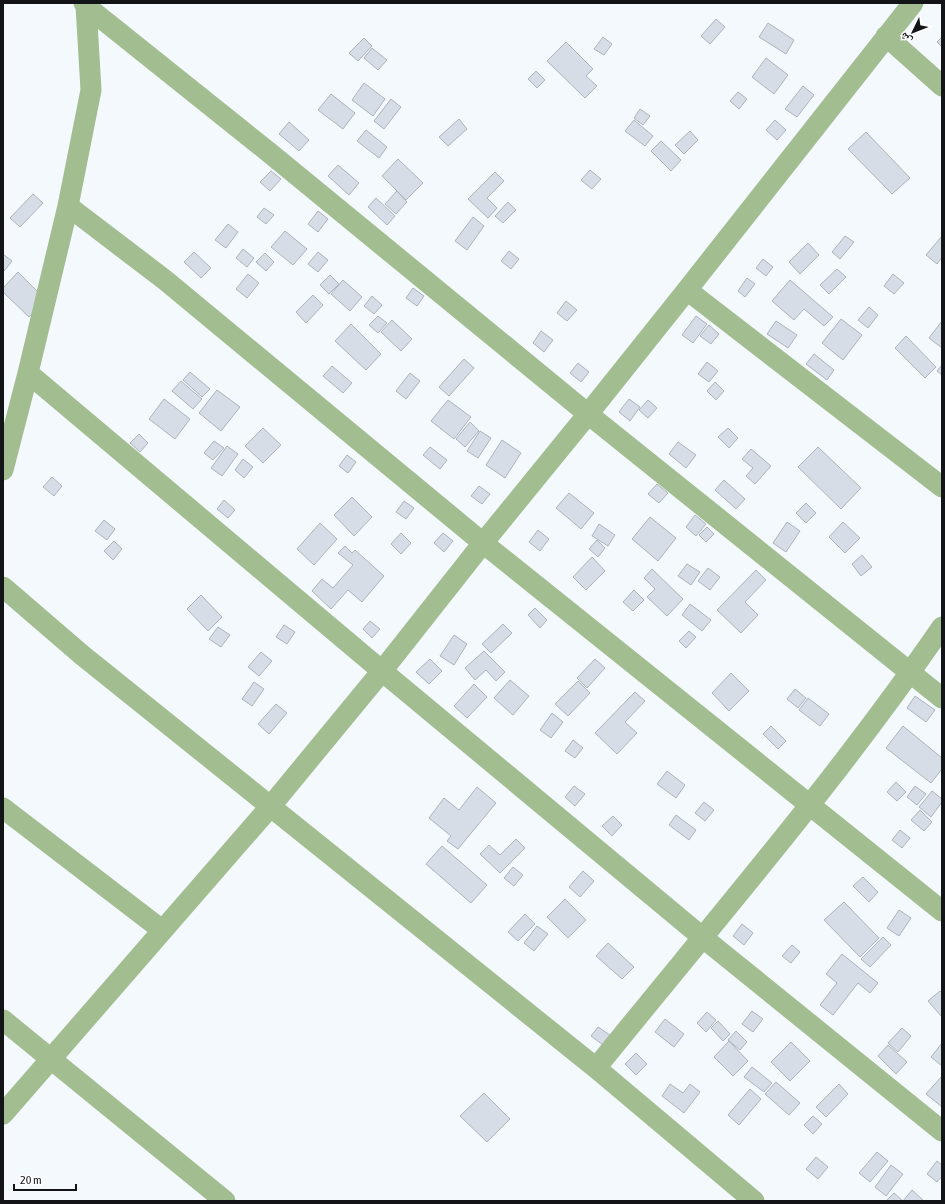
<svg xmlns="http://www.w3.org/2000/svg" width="945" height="1204" font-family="'Asap Condensed','Noto Naskh Arabic',sans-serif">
  <rect width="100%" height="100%" fill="#f4f9fe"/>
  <path fill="#d6dde6" stroke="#acb3bc" d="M716 19 725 27 710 44 701 36Z
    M768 23 794 40 786 54 759 37Z
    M603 37 612 44 604 55 594 49Z
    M942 37V47L937 42Z
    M364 38 372 46 358 61 349 53Z
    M566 42 593 69 586 76 597 86 585 98 547 61Z
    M372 48 387 60 378 70 364 58Z
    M766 58 788 75 774 94 752 77Z
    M536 71 545 80 537 88 528 79Z
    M364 83 385 99 373 116 352 100Z
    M803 86 814 95 797 117 785 109Z
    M738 92 747 99 739 109 730 101Z
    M331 94 355 113 343 129 318 110Z
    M391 99 401 107 384 129 374 121Z
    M640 109 650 116 643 125 634 118Z
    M459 119 467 129 448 146 439 137Z
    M634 120 653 136 645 146 625 131Z
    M775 120 786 130 777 140 766 130Z
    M289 122 309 140 299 151 279 134Z
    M366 130 387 147 379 158 357 141Z
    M690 131 698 140 684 154 675 145Z
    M866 132 910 178 892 194 848 149Z
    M661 141 681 160 671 171 651 151Z
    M398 159 423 183 406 200 382 176Z
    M338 165 359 183 349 195 328 176Z
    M590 170 601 179 592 189 581 180Z
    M271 171 281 179 270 191 260 182Z
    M495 172 504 181 487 198 497 208 488 218 468 199Z
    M397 191 407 202 396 214 385 204Z
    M33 194 43 203 20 227 10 218Z
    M376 198 395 216 387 225 368 207Z
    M508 202 516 210 503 223 495 216Z
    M264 208 274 215 266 224 257 217Z
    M318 211 328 219 318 232 308 224Z
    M473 217 484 226 467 250 455 241Z
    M228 224 238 232 226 248 215 240Z
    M285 231 307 249 293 265 271 247Z
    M845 236 854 242 840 259 832 252Z
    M942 236V257L937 264 926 255Z
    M808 243 819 255 800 274 789 262Z
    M243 249 254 258 247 267 236 258Z
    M509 251 519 259 511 269 501 261Z
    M194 252 211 268 201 278 184 262Z
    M318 252 328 260 318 272 308 264Z
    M265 253 274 262 266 271 256 262Z
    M3 254 12 261 4 271H3Z
    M763 259 773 267 766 276 756 268Z
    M837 269 846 277 829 294 820 285Z
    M18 272 46 300 29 317 3 292V288Z
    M248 274 259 283 247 298 236 289Z
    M893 274 904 283 894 294 884 286Z
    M330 275 339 284 329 294 320 285Z
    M747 278 755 284 745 297 738 291Z
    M343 280 362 297 350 311 331 294Z
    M790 280 833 317 824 326 804 309 794 320 772 301Z
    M413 288 424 296 417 306 406 298Z
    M313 295 323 305 306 323 296 312Z
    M372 296 382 305 374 314 364 306Z
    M566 301 577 310 567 321 557 313Z
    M869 307 878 315 868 328 858 320Z
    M378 316 387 323 378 333 369 325Z
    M696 316 707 324 693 343 682 335Z
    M841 319 862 335 843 360 822 343Z
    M392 320 412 339 401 351 381 332Z
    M776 321 797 335 788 348 767 334Z
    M942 321V348L929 338Z
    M351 324 381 354 366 370 335 341Z
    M709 325 719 334 711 344 700 336Z
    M541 331 553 340 544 352 533 343Z
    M906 336 936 367 925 378 895 348Z
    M814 354 834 370 827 380 806 364Z
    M464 359 474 368 449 396 439 387Z
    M707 362 718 371 709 382 698 374Z
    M578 363 589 372 581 382 570 373Z
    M942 365V375L937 371Z
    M332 366 352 383 343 393 323 376Z
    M190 372 210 389 202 397 183 380Z
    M410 373 420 381 406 399 396 391Z
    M181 381 202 399 193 409 172 391Z
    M715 382 724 391 716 400 707 391Z
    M217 390 240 407 221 431 199 413Z
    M164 399 190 419 175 439 149 419Z
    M629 399 640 407 630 421 619 412Z
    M448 400 471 417 454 439 431 421Z
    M648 400 657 408 648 418 639 410Z
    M470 422 479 431 465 447 456 439Z
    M263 428 281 445 263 463 245 446Z
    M728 428 738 438 729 448 718 437Z
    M480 431 491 438 478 458 467 451Z
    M139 434 148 443 140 452 130 443Z
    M502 440 521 453 505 478 486 465Z
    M214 441 224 448 213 460 204 453Z
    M678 442 696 455 686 468 669 454Z
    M227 446 238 454 222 476 211 468Z
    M430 447 447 460 440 469 423 455Z
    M818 447 861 488 841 509 798 467Z
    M751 449 771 466 755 484 746 476 753 468 742 459Z
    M347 455 356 462 348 473 339 466Z
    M243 459 253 467 244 478 235 470Z
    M52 477 62 486 54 496 43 487Z
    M724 480 745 499 736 509 715 490Z
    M657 484 668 493 659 503 648 494Z
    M479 486 490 494 482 504 471 496Z
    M569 493 594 513 581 529 556 508Z
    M352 497 372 517 354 536 334 515Z
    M224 500 235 510 228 518 217 509Z
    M404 501 414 508 406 519 396 512Z
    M806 503 816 513 806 523 796 513Z
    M695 515 706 524 696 536 686 527Z
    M650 517 676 538 658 561 632 539Z
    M104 520 115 529 107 540 95 531Z
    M787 522 800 531 786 552 773 543Z
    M843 522 860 538 845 553 829 537Z
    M320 523 337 539 314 565 297 549Z
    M599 524 615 535 608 546 592 536Z
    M707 527 714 534 706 542 699 535Z
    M538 530 549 539 540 551 529 542Z
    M401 533 411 543 401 554 391 544Z
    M443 533 453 541 444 552 434 543Z
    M597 540 605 548 598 557 589 549Z
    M114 541 122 549 113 560 104 551Z
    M345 546 352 553 355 550 384 576 362 602 348 590 331 609 312 591 322 579 333 588 353 565 338 553Z
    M862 555 872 567 861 576 852 564Z
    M592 557 605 571 586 590 573 577Z
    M687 564 700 572 691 585 678 576Z
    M708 568 720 577 710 590 698 581Z
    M652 569 683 599 667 616 647 597 655 589 644 578Z
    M756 570 766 580 745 602 758 615 741 633 717 610Z
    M634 590 644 600 633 611 623 602Z
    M201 595 222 617 208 631 187 609Z
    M690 604 711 620 702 631 682 615Z
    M535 608 547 620 540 628 528 615Z
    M370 621 380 629 372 638 363 629Z
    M503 624 512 633 491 653 482 644Z
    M284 625 295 632 287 644 276 637Z
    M218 627 230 635 221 647 209 639Z
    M689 631 696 637 686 648 679 641Z
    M454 635 467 644 454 665 440 656Z
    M484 651 505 672 496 681 486 670 475 680 465 668Z
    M261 652 272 661 259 676 248 667Z
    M430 659 442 671 429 684 416 672Z
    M595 659 605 668 587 688 577 678Z
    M731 673 749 691 729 711 712 693Z
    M510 680 529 696 513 715 494 698Z
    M578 681 590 693 568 716 555 704Z
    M254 682 264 689 252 706 242 699Z
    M474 684 487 697 467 718 454 706Z
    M795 689 806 698 798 708 787 699Z
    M635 692 645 701 625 722 637 733 617 754 595 733Z
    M915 696 935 710 926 722 907 708Z
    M808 698 829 714 820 726 799 710Z
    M276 704 287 713 269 734 258 724Z
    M552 713 563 722 551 738 540 730Z
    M771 726 786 741 778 749 763 734Z
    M903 726 942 758V769L931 783 886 748Z
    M573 740 583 748 575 758 565 751Z
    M667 771 685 785 676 798 657 784Z
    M896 782 906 792 897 801 887 792Z
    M574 786 585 794 575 806 565 797Z
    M915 786 926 794 917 805 907 797Z
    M477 787 496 803 458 849 447 841 451 836 429 818 444 798 459 810Z
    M932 791 942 799V802L931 817 919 807Z
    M704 802 714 810 705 821 695 813Z
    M920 810 932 822 924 831 911 820Z
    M676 815 696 830 689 840 669 825Z
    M613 816 622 825 612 836 602 826Z
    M900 830 910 838 902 848 892 840Z
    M516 839 525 848 500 873 480 854 489 845 500 855Z
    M442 846 487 885 471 903 426 864Z
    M513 867 523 875 514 886 504 878Z
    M583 871 594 881 580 897 569 887Z
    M863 877 878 892 869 902 853 886Z
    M565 899 586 920 568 938 547 917Z
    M844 902 879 938 860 957 824 920Z
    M899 910 911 918 899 936 887 928Z
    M525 914 535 924 518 941 508 932Z
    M742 924 753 933 744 945 733 936Z
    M537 926 548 934 534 951 524 943Z
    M883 937 891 945 870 967 861 959Z
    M608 943 634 967 622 979 596 956Z
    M792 945 800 952 791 963 782 956Z
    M842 954 878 983 870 993 858 983 833 1015 820 1005 837 983 826 974Z
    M940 991 942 993V1017L928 1001Z
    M752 1011 763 1019 753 1032 742 1024Z
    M707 1012 716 1020 706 1032 697 1023Z
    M665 1019 684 1034 674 1047 655 1032Z
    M718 1021 730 1034 723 1041 711 1028Z
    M598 1027 610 1035 603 1045 591 1036Z
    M902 1028 911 1036 898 1052 888 1043Z
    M736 1031 747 1042 740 1050 728 1040Z
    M729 1041 748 1061 733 1076 714 1057Z
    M791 1042 810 1061 790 1081 771 1062Z
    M942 1043V1066L931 1057Z
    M888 1045 907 1062 896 1074 878 1056Z
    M636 1053 647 1064 636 1075 625 1064Z
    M752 1067 772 1083 764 1092 744 1077Z
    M942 1076V1107L926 1094Z
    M776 1082 800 1103 789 1115 765 1094Z
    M670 1084 683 1093 690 1084 700 1092 684 1113 662 1096Z
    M839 1084 848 1094 826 1117 816 1107Z
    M750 1089 761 1099 739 1125 728 1115Z
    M484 1093 510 1119 487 1142 460 1116Z
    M813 1116 822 1124 813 1134 804 1125Z
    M877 1152 888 1161 870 1182 859 1173Z
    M816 1157 828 1167 818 1179 806 1169Z
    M937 1161 942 1165V1176L937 1182 927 1174Z
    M891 1165 903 1174 886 1196 875 1187Z
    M912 1190 923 1200 921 1201H886L894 1193 903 1201Z"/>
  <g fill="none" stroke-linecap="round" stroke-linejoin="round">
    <path stroke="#a2bd90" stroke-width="21" d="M84 3 86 6 271 154 588 414 942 698
      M886 36 942 86
      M68 206 165 280 483 543 942 911
      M687 290 942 487
      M28 373 382 671 702 937 942 1131
      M3 470 28 373 68 206 91 90 86 6
      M3 587 82 655 596 1068 754 1201
      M3 808 162 930
      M3 1020 225 1201
      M596 1068C713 923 836 781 942 627
      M3 1114 270 807 382 671 483 543 588 414 687 290 913 3"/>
  </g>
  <rect width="945" height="1204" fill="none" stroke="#121418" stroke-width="8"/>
  <g transform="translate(913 32) rotate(227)" stroke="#ffffff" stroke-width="3" paint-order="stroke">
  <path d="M0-3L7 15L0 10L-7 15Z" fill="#121418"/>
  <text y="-6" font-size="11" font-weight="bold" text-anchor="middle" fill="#121418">ش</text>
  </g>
  <path d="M14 1184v6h62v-6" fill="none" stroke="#121418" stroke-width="2"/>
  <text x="20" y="1184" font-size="12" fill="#121418" stroke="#ffffff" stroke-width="3" paint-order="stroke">20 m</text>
</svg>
